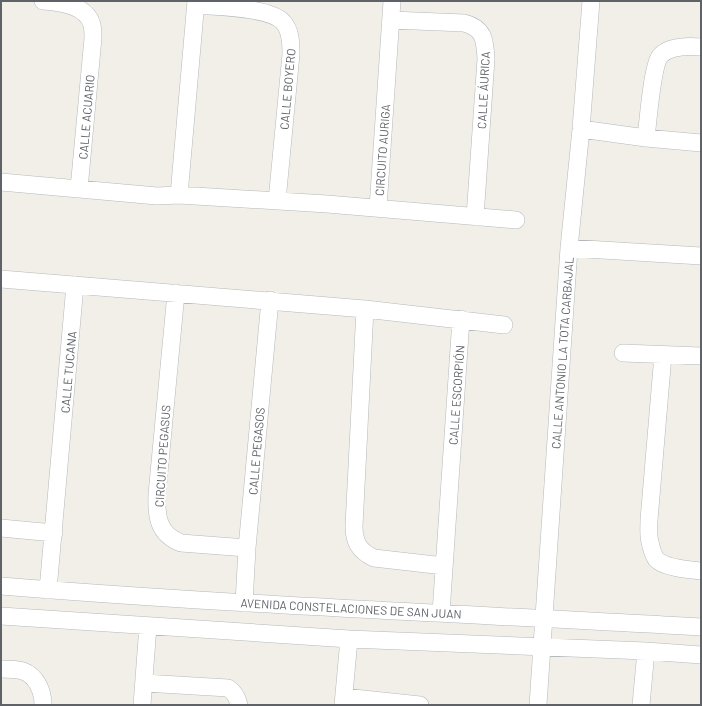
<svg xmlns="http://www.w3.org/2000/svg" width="702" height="706" font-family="Barlow,sans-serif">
  <rect width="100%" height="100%" fill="#f1efe8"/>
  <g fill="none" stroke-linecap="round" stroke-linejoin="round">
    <g stroke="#b5b8bc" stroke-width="18">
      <path id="minor" d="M43 1C60 2 87 5 92 25 93 29 93 34 93 38L79 189
        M196 5C216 7 270 7 283 22 291 30 291 44 291 54L277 201
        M391 20 464 23C484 28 485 40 486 59L475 217
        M581 129 646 138 701 143
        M646 138C648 122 652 67 660 56 669 46 689 46 701 47
        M1 182 157 196 179 195 327 204 516 220
        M179 195 196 1
        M378 208 392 1
        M569 248 701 256
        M1 279 365 309 504 325
        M176 293 157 494C156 516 158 534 181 543L247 548
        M365 309 354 526C354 542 359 551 374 558L444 566
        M623 353 701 356
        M663 355 649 520C649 527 648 535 650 542 651 547 653 554 656 559 664 568 690 570 701 571
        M1 528 54 533
        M1 586C234 605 468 614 701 627
        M48 590 75 285
        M244 603 247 548 270 300
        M441 613 461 319
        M1 616 349 639 646 651 701 655
        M1 669C8 669 16 669 23 671 37 676 43 692 43 705
        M144 683 228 688C235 693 237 697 239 705
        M344 697 420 705
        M142 705 148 626
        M343 705 349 639
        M538 705 569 248 581 129 591 1
        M641 705 646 651"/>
    </g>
    <use href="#minor" stroke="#fff" stroke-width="17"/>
  </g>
  <g text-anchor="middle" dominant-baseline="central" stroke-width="4" stroke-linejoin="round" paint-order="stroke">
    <g font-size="12" fill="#5f6368" stroke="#fff">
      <text transform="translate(287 89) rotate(-85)">CALLE BOYERO</text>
      <text transform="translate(483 90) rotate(-87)">CALLE ÁURICA</text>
      <text transform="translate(86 117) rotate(-85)">CALLE ACUARIO</text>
      <text transform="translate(382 150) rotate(-86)">CIRCUITO AURIGA</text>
      <text transform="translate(562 353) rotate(-86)">CALLE ANTONIO LA TOTA CARBAJAL</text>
      <text transform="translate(68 372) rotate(-85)">CALLE TUCANA</text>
      <text transform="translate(456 395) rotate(-86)">CALLE ESCORPIÓN</text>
      <text transform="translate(256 451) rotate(-85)">CALLE PEGASOS</text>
      <text transform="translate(162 456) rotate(-86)">CIRCUITO PEGASUS</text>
      <text transform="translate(351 608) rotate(3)">AVENIDA CONSTELACIONES DE SAN JUAN</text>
    </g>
  </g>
  <rect width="702" height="706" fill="none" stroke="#5f6368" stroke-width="4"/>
</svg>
